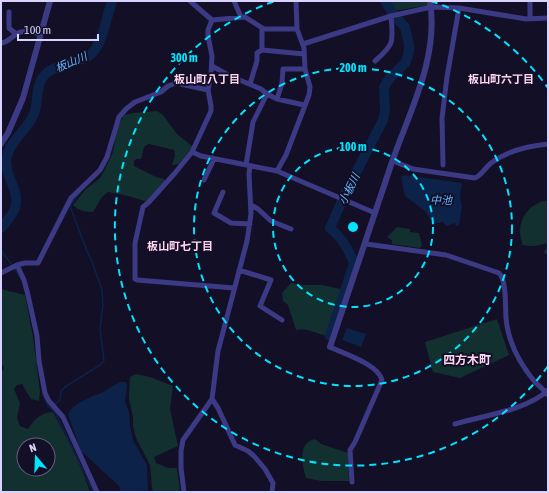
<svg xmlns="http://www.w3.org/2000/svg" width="549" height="493" font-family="'Asap Condensed','Noto Sans JP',sans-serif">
  <rect width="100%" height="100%" fill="#130f26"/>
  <path fill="#12302f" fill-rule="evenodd" d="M389 1H427L428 5 394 11Z
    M157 111 163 115 177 134 192 146V148L179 164 172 165 175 155 174 150 149 144 144 147 141 159H136L134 161V166L156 177 164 179 165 182 148 200 145 201 125 195 108 192 102 197 93 212C85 211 80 212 73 205L86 189 100 178 104 171 113 152 117 128 124 115 133 113Z
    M544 201H548V256L544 252 547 247 546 243C539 246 531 247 523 245 515 227 524 206 544 201Z
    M397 227 410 229V232L419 233 422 245 420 248 392 244V240L387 237Z
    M291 283 302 285H322L345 290 329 336C316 335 309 327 296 330L288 305 283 301 282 293Z
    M1 289 25 295 33 337 40 391 39 401 31 399 22 384 17 385 14 389 20 403 17 418 20 426 28 429C35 419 40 413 53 412 67 438 81 464 90 492H1V373L4 368 1 362ZM24 445H48V469H24Z
    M497 319 509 355 460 378 433 372 425 342Z
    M136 374 150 377 173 386 170 409 178 446 154 457 156 463 168 468H177L180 492H153L152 488 150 465 136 438 133 426V417L129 399 130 377Z
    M315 439 321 444 348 453 349 481H321L306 478C302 465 297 443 315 439Z"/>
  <path fill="#0c2248" d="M405 175 462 183 460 197 462 206 459 225 456 226 455 223 446 226 443 222 433 224 425 211 405 196 401 177Z
    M347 328 366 334 361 347 342 340Z
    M120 382H126L127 386 125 401 129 413 130 426 133 440 147 465 148 492H121L119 486 81 451 68 415C71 404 91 397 101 393 107 390 114 385 120 382Z"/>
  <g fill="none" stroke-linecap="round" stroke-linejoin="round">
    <path stroke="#0c2248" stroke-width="1.5" d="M1 229 3 226
      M1 250 12 265
      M14 268 21 279
      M43 395 48 406 55 412 65 432 93 492
      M55 404 60 400 61 391 65 387 100 365 104 361 100 329 103 305 102 290 91 259 87 251 71 209 70 205 80 193"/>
    <path stroke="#0c2248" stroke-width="10" d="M1 228C5 223 13 215 15 208 21 190 2 174 7 156 9 143 26 130 32 118 39 107 35 92 41 80 50 62 80 66 93 52 103 42 107 15 112 1
      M330 336 354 263C349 250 341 237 330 228L344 196 383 120 385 111 384 87 389 79 406 62 409 51V45L405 27 393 14 385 1"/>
    <path stroke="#3d3a85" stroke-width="5" d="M190 1 212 20 245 17 264 29H297
      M234 1 241 17
      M530 1V19
      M9 12V28L16 34
      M212 20 208 30V36L212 56 211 74 208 90 211 106V111L192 152 175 173 149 202 143 207 135 243V279L137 280 234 288
      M1 43C10 42 13 34 21 32 27 30 35 33 41 34
      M303 44 391 16 431 7 459 8 526 19 548 18
      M262 50 304 54
      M375 61C395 44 393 41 391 16
      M212 66 230 76 261 89 267 94 277 99 304 105
      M250 84 257 61V53L262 50V28
      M277 99 282 83 283 69H305
      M192 152 201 156 277 171 375 213
      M393 161 413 169 475 178C481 176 485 168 491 163 507 151 528 146 548 144
      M246 165 253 122 267 94
      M443 165 442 118 447 77 459 8
      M277 171 286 155 309 95 310 87 305 69 304 48 297 29 296 1
      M204 180 214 159
      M223 192 214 213 231 223 250 224
      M251 205 258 209 271 221 291 229
      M366 244 446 255 499 273C507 281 505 307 506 318 508 342 520 364 535 382 539 386 544 390 548 395
      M239 270 271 280 260 306 282 320
      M1 273 17 265
      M330 347C344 354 378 364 382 380L355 442 350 450 352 482
      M212 399 218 408 235 445 248 451 254 456 265 469 273 483 272 492
      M455 424C482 416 528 410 548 390
      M97 492 63 417 49 401 45 393 39 361 37 336 28 295 24 280 17 265 25 263H38L71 198 100 170 107 157 119 117 126 109 135 102 161 92 168 86 176 83 208 90
      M184 492 181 468V451L183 440 212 399 218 351 247 241 251 214 249 174 250 166"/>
    <path stroke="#3d3a85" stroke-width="6" d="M1 144 8 133 23 98 50 1
      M330 347C351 285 371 224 392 162 410 110 439 58 430 1"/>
  </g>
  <g fill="none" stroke="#00e5ff" stroke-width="2" stroke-dasharray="7 5">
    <circle cx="353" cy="227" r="80"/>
    <circle cx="353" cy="227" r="159"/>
    <path d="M548 366A239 239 0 1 1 275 1M431 1A239 239 0 0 1 548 88"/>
  </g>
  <g text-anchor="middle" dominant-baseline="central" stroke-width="4" stroke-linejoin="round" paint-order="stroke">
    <g font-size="11" font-style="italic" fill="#62b6ff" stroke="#130f26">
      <text transform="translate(71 62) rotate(-24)">板山川</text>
      <text transform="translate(349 189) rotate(-64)">小板川</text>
      <text x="441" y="200">中池</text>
    </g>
    <g font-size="11" font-weight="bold" fill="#ffd6f0" stroke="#130f26">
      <text x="207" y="79">板山町八丁目</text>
      <text x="501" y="79">板山町六丁目</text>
      <text x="180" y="246">板山町七丁目</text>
    </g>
    <g font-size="12" font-weight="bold" fill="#ffd6f0" stroke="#130f26">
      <text x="467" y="360">四方木町</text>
    </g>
  </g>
  <circle cx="353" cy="227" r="6" fill="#00e5ff" stroke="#130f26" stroke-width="2"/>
  <g font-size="12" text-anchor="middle" font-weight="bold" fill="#00e5ff" stroke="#130f26" stroke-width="4" stroke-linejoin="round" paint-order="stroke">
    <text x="184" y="62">300 m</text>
    <text x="353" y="72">200 m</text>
    <text x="353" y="151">100 m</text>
  </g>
  <rect width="549" height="493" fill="none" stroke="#d9d4ff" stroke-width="4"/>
  <g transform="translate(36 457) rotate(341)"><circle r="19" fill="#130f26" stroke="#625e7d"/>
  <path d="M0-3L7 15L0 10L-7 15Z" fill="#00e5ff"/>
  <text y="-6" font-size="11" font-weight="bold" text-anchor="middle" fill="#d9d4ff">N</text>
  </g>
  <path d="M18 34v6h80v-6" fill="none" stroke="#d9d4ff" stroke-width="2"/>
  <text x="24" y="34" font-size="12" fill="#d9d4ff" stroke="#130f26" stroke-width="3" paint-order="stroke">100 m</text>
</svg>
